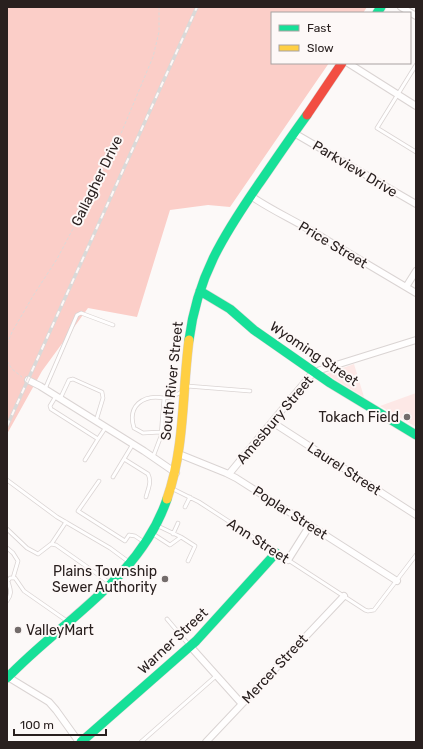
<svg xmlns="http://www.w3.org/2000/svg" width="423" height="749" font-family="Rubik,sans-serif">
  <rect width="100%" height="100%" fill="#fcf9f8"/>
  <path fill="#fde8e6" d="M354 364 364 397 326 374Z
    M416 393V427L380 406Z"/>
  <path fill="#fbcec8" d="M7 7H367L363 13H272V63H329L230 207 208 205 170 210 137 317 88 308 42 371 7 434Z"/>
  <g fill="none" stroke-linecap="round" stroke-linejoin="round">
    <g stroke="#dad4d3" stroke-width="4.5">
      <path id="lane" d="M416 65 377 128 416 152
        M187 386 250 391
        M45 389 77 315 81 313 113 325
        M56 396 50 406 51 409 98 439 106 427
        M60 399 69 380 73 379 102 392 103 398 96 421
        M161 432 143 433 134 428C127 406 143 394 164 398
        M153 457 161 436 164 398 171 397 182 392
        M124 459 148 474C152 482 148 489 146 497
        M85 460 98 439
        M113 477 133 444
        M7 480 57 517 110 548 129 562
        M99 481 78 511 125 541 129 535 135 536 144 542
        M173 489 199 502 365 610 368 611 374 610 416 555
        M185 507 190 497
        M7 529 27 548 38 554 51 544 56 545 110 583
        M153 534 170 545 181 537 158 526
        M173 534 178 523
        M181 537 195 546 188 561
        M52 543 66 522
        M7 548 13 553 18 561 13 578
        M7 601C13 593 10 589 8 581L10 578H15L24 591 67 621
        M167 619 189 645
        M141 742 216 676"/>
    </g>
    <g stroke="#dad4d3" stroke-width="8">
      <path id="street" d="M401 7 416 16
        M348 63 416 106
        M294 133 416 204
        M251 196C271 210 294 220 315 233 349 253 382 273 416 293
        M406 287 416 271
        M28 380 40 386 144 451 176 473
        M272 422 416 515
        M179 454 226 473 236 478 397 581
        M229 474 310 376 320 370 416 340
        M288 560 310 525
        M190 646 242 704
        M8 677 49 702 56 710 79 742
        M206 742 344 596"/>
    </g>
    <g stroke="#dad4d3" stroke-width="10">
      <path id="fast" d="M377 13 381 7
        M200 291 230 309 254 330 330 383 416 435
        M189 340C197 277 223 236 258 185 274 162 290 138 307 115
        M7 678C62 620 140 579 167 499
        M81 742 196 641 276 553"/>
    </g>
    <g stroke="#dad4d3" stroke-width="10">
      <path id="slow" d="M167 499C185 447 182 393 189 340"/>
    </g>
    <g stroke="#dad4d3" stroke-width="10">
      <path id="jam" d="M307 115 342 63"/>
    </g>
    <path stroke="#dbdad9" stroke-width="1" stroke-dasharray="3 2" stroke-linecap="butt" d="M7 344 12 332 33 296 57 259 112 155 153 57 159 32V7
      M7 361 12 369 22 377"/>
    <use href="#lane" stroke="#fffefe" stroke-width="3"/>
    <use href="#street" stroke="#fffefe" stroke-width="6"/>
    <use href="#fast" stroke="#16e098" stroke-width="9"/>
    <use href="#slow" stroke="#ffcf43" stroke-width="9"/>
    <use href="#jam" stroke="#f24e42" stroke-width="9"/>
    <g stroke="#dad9d8" stroke-width="3.5">
      <path id="rail" d="M7 426 197 7"/>
    </g>
    <use href="#rail" stroke="#fdf8f7" stroke-width="2" stroke-dasharray="6" stroke-linecap="butt"/>
  </g>
  <g fill="#736c6b" stroke="#fdf8f7" stroke-width="1.5">
    <circle cx="407" cy="417" r="4"/>
    <circle cx="165" cy="579" r="4"/>
    <circle cx="18" cy="630" r="4"/>
  </g>
  <g text-anchor="middle" dominant-baseline="central" stroke-width="4" stroke-linejoin="round" paint-order="stroke">
    <g font-size="14" fill="#29201f" stroke="#fdf8f7">
      <text transform="translate(355 169) rotate(31)">Parkview Drive</text>
      <text transform="translate(97 181) rotate(-64)">Gallagher Drive</text>
      <text transform="translate(333 245) rotate(31)">Price Street</text>
      <text transform="translate(314 354) rotate(34)">Wyoming Street</text>
      <text transform="translate(172 381) rotate(-84)">South River Street</text>
      <text transform="translate(275 420) rotate(-50)">Amesbury Street</text>
      <text transform="translate(344 469) rotate(33)">Laurel Street</text>
      <text transform="translate(290 513) rotate(33)">Poplar Street</text>
      <text transform="translate(258 541) rotate(33)">Ann Street</text>
      <text transform="translate(173 641) rotate(-43)">Warner Street</text>
      <text transform="translate(275 669) rotate(-47)">Mercer Street</text>
    </g>
    <g font-size="14" fill="#29201f" stroke="#fdf8f7" text-anchor="end">
      <text x="399" y="417">Tokach Field</text>
      <text x="157" y="571">Plains Township<tspan x="157" dy="16">Sewer Authority</tspan></text>
      <text x="26" y="630" text-anchor="start">ValleyMart</text>
    </g>
  </g>
  <rect width="423" height="749" fill="none" stroke="#29201f" stroke-width="16"/>
  <rect x="271" y="12" width="140" height="52" fill="#fdf8f7" stroke="#a8a2a1"/>
  <rect x="279" y="25" width="20" height="6" fill="#16e098" stroke="#a8a2a1"/>
  <text x="307" y="32" font-size="12" fill="#29201f">Fast</text>
  <rect x="279" y="45" width="20" height="6" fill="#ffcf43" stroke="#a8a2a1"/>
  <text x="307" y="52" font-size="12" fill="#29201f">Slow</text>
  <path d="M14 729v6h92v-6" fill="none" stroke="#29201f" stroke-width="2"/>
  <text x="20" y="729" font-size="12" fill="#29201f" stroke="#fdf8f7" stroke-width="3" paint-order="stroke">100 m</text>
</svg>
